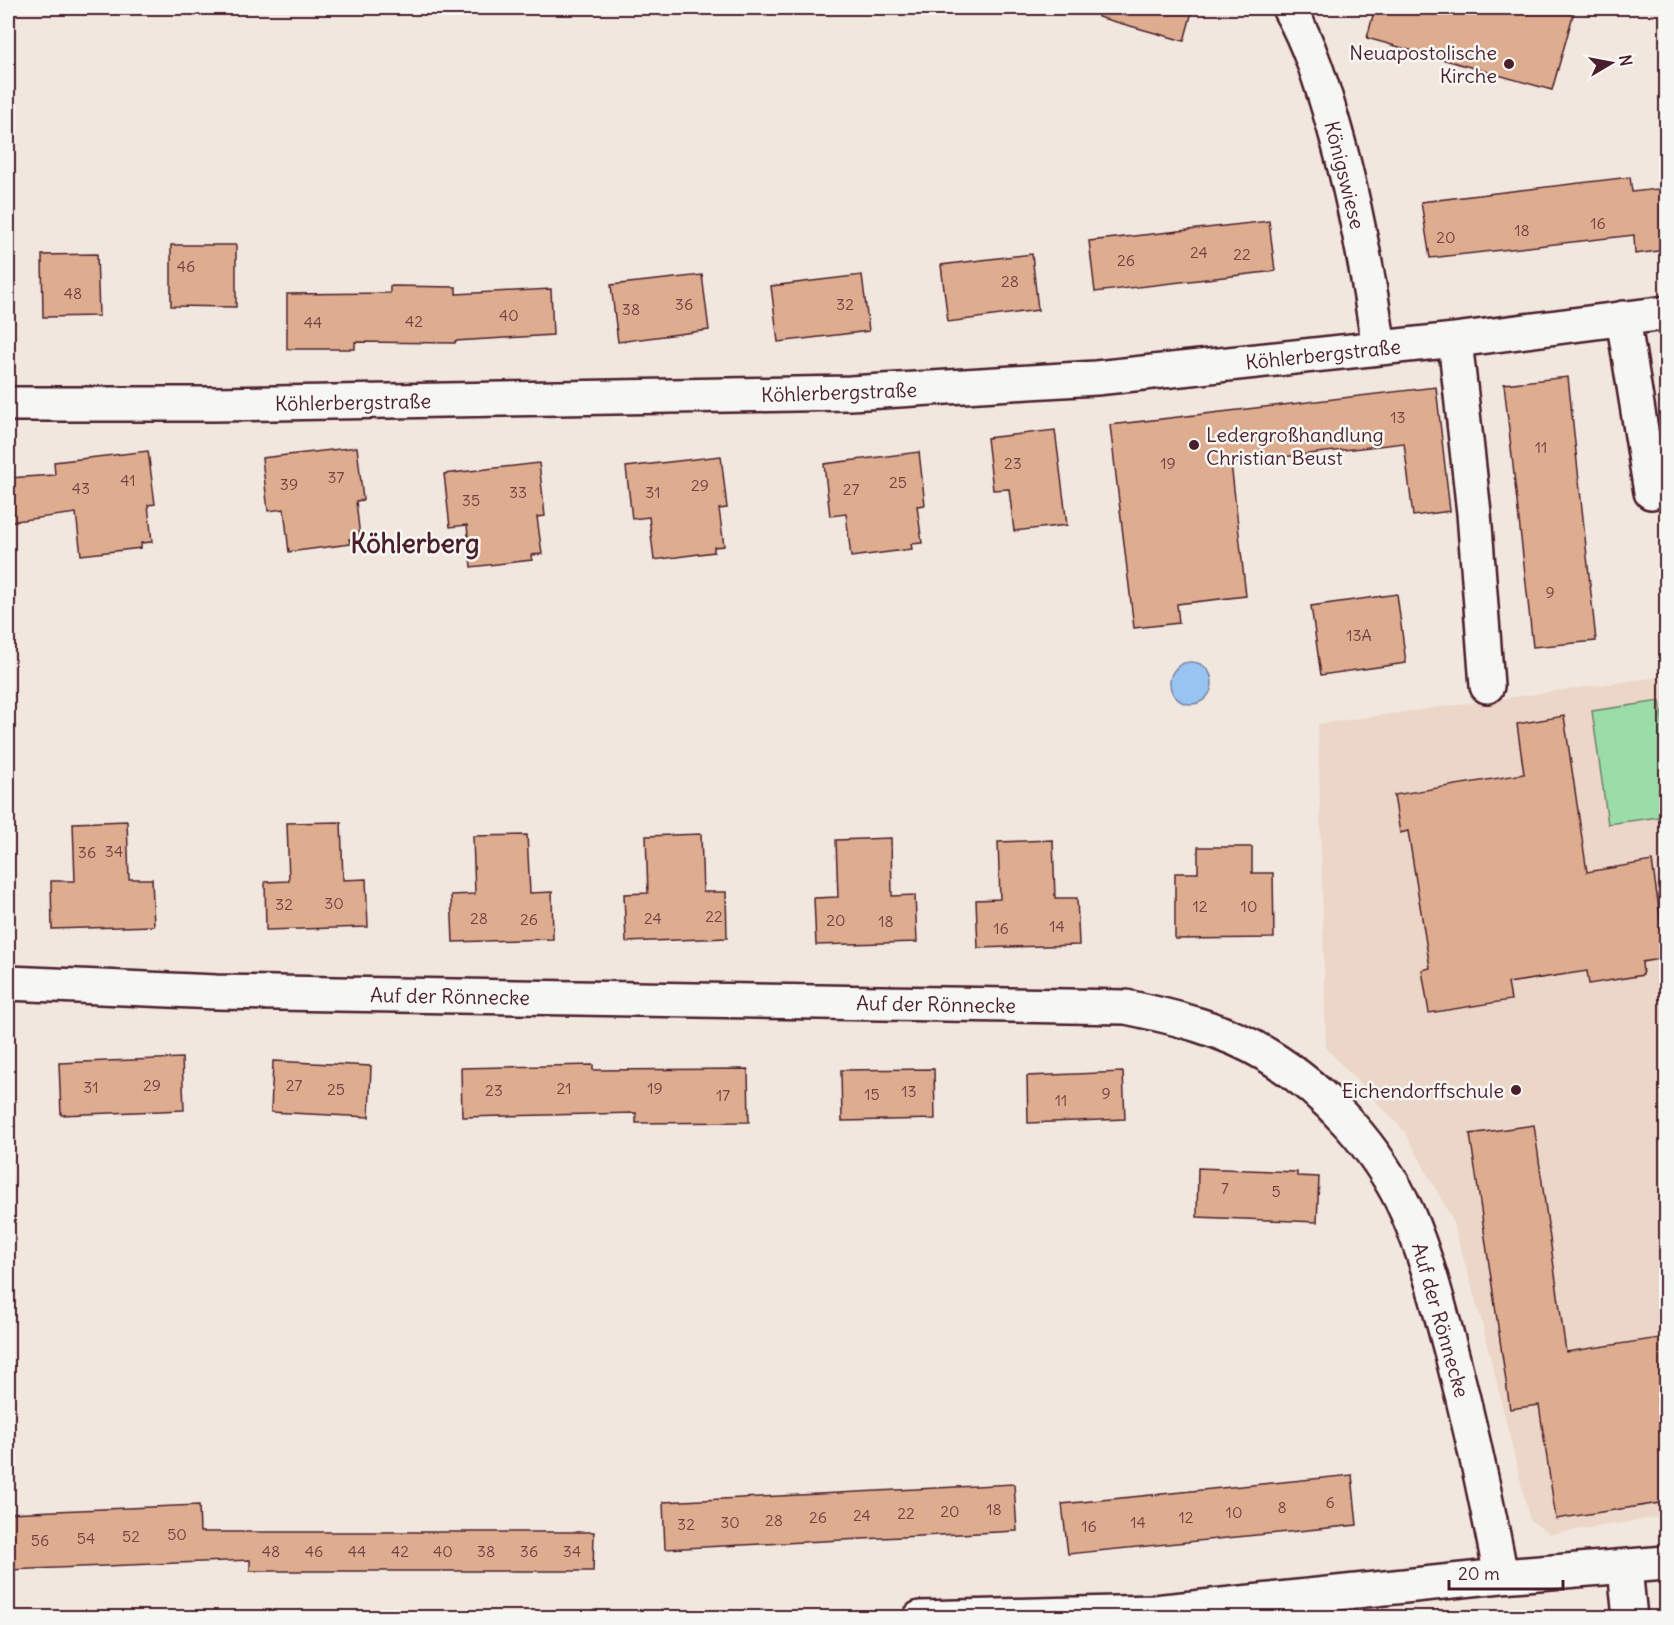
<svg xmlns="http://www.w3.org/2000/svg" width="1674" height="1625" font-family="Delius,sans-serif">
  <rect width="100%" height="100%" fill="#f1e7de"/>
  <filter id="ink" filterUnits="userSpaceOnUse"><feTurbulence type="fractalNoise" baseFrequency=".0167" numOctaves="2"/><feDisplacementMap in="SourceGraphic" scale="12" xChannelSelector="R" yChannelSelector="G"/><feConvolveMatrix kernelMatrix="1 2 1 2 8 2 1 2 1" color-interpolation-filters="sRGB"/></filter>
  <g filter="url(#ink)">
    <path fill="#ebd6c7" d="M1666 676V1516L1551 1534 1530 1520 1483 1326 1452 1219 1405 1132 1326 1048 1318 724Z"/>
    <path fill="#9adda8" stroke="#727e6a" stroke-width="1.5" d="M1660 701 1666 746V816L1608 824 1592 711Z"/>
    <path fill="#98c4f1" stroke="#7982a2" stroke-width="1.5" d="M1170 683a21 21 0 1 1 42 0a21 21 0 1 1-42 0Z"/>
    <path fill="#dead90" stroke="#4a1f2b" stroke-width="1.5" d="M1099 8H1193L1184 41 1098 17Z
      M1375 8H1575L1552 90 1367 38Z
      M1630 177 1632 192 1666 188V250L1635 254 1634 235 1430 258 1421 202Z
      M1269 221 1275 271 1095 292 1089 241Z
      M171 245H236V307L171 306Z
      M97 254 99 316 43 317 42 255Z
      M1032 254 1038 310 948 322 941 265Z
      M702 275 709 330 618 342 611 285Z
      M862 275 869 331 778 342 771 286Z
      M390 286 456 287V294L551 289 553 335 455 341V343L355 342V349H287V294L390 293Z
      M1568 377 1596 641 1533 647 1504 384Z
      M1436 387 1450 511 1413 516 1404 443 1231 463 1246 596 1177 604 1179 623 1134 628 1110 425Z
      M1055 430 1067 525 1014 531 1009 489 993 490 987 438Z
      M357 447 363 500 356 501 360 538 349 539 350 544 289 552 284 509 268 511 262 458Z
      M148 451 155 504 148 505 152 542 141 543V548L81 555 76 513 8 522V478L55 475 54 462Z
      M919 452 925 505 917 506 922 543 911 544 912 549 851 557 846 514 830 516 824 464Z
      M721 456 727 508 719 509 724 546 714 547V552L654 560 649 517 632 519 626 467Z
      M539 463 545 516 537 517 542 554 531 555 532 560 471 567 467 525 450 527 444 474Z
      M1397 594 1406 663 1321 675 1311 606Z
      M1564 716 1587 872 1652 861 1666 958 1642 962 1643 975 1589 984 1587 971 1508 983 1511 1000 1429 1013 1422 970 1430 968 1408 831 1400 833 1394 795 1524 774 1517 724Z
      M127 821 129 879H152L154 926 52 929 51 881H75L73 823Z
      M341 822 343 880 366 879 368 927 266 930 265 882 289 881 287 823Z
      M701 834 703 892H726L727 938 626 942 624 894 648 893 646 836Z
      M527 835 530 893 552 892 553 939 453 942 451 895 475 894 473 836Z
      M891 838 892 896 915 895 917 942 816 945 814 898 838 897 836 840Z
      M1053 840 1055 898H1077L1079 945 978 948 976 900 1000 899 998 842Z
      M1198 847H1252V873H1273L1274 938 1175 939V873H1198Z
      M182 1058 184 1110 61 1115 59 1063Z
      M273 1061 371 1066 369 1117 271 1112Z
      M593 1065V1070L748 1069 749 1122 636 1123V1113L462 1117 461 1068Z
      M934 1069 935 1119 842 1121 841 1070Z
      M1123 1072 1125 1119 1028 1123 1027 1076Z
      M1534 1125 1566 1352 1666 1337V1397L1657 1399 1666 1462V1502L1556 1519 1539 1405 1510 1409 1470 1134Z
      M1198 1168 1297 1172V1176L1319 1177 1317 1222 1197 1217Z
      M1352 1475 1357 1525 1068 1554 1062 1504Z
      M1014 1484 1017 1531 665 1549 663 1502Z
      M199 1505 200 1532H594L593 1571H250V1560L8 1570V1513Z"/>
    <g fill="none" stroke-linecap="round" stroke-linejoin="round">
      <g stroke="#4a1f2b" stroke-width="38">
        <path id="minor" d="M1289 8C1310 45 1322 85 1334 127 1355 200 1368 273 1379 348
          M1623 318 1651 492
          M1455 340 1474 513 1487 686
          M8 404H213L850 393 1096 378 1455 340 1666 313
          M8 983 216 992 1126 1007C1174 1017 1224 1029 1267 1055 1326 1091 1379 1149 1407 1212 1427 1258 1439 1306 1452 1355 1471 1428 1487 1502 1501 1576
          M1625 1568 1630 1618
          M920 1618 1154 1612 1501 1576 1666 1563"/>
      </g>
      <use href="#minor" stroke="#f6f6f2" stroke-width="33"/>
    </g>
  </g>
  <g fill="#4a1f2b" stroke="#f6f6f2" stroke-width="2">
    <circle cx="1509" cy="64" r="6"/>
    <circle cx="1194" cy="445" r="6"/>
    <circle cx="1516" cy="1090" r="6"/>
  </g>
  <g text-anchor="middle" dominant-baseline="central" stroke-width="5" stroke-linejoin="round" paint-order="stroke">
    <g font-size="16" fill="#6f4244">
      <text x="1598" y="223">16</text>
      <text x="1522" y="230">18</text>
      <text x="1446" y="237">20</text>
      <text x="1199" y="252">24</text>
      <text x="1242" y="254">22</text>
      <text x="1126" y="260">26</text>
      <text x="186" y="266">46</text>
      <text x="1010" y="281">28</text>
      <text x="73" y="293">48</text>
      <text x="684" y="304">36</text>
      <text x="845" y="304">32</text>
      <text x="631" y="309">38</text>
      <text x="509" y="315">40</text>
      <text x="414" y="321">42</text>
      <text x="313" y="322">44</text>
      <text x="1398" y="417">13</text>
      <text x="1541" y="447">11</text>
      <text x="1013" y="463">23</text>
      <text x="1168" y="463">19</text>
      <text x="336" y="477">37</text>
      <text x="128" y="480">41</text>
      <text x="898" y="482">25</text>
      <text x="289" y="484">39</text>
      <text x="700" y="485">29</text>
      <text x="81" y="488">43</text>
      <text x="851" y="489">27</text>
      <text x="518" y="492">33</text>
      <text x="653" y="492">31</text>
      <text x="471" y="500">35</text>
      <text x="1550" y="592">9</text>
      <text x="1359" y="635">13A</text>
      <text x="114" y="851">34</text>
      <text x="87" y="852">36</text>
      <text x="334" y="903">30</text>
      <text x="284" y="904">32</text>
      <text x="1200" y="906">12</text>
      <text x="1249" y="906">10</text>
      <text x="714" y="916">22</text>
      <text x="479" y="918">28</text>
      <text x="653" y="918">24</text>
      <text x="529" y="919">26</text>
      <text x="836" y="920">20</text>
      <text x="886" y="921">18</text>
      <text x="1057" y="926">14</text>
      <text x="1001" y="928">16</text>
      <text x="152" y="1085">29</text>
      <text x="294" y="1085">27</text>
      <text x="91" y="1087">31</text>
      <text x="564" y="1088">21</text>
      <text x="655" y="1088">19</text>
      <text x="336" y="1089">25</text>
      <text x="494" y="1090">23</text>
      <text x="909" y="1091">13</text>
      <text x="1106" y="1093">9</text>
      <text x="872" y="1094">15</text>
      <text x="723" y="1095">17</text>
      <text x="1061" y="1100">11</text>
      <text x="1225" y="1188">7</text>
      <text x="1276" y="1191">5</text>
      <text x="1330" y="1502">6</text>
      <text x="1282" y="1507">8</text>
      <text x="994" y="1509">18</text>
      <text x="950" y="1511">20</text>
      <text x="1234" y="1512">10</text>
      <text x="906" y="1513">22</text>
      <text x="862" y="1515">24</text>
      <text x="818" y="1517">26</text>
      <text x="1186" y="1517">12</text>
      <text x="774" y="1520">28</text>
      <text x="730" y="1522">30</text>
      <text x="1138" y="1522">14</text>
      <text x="686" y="1524">32</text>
      <text x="1089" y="1526">16</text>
      <text x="177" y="1534">50</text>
      <text x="131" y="1536">52</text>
      <text x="86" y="1538">54</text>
      <text x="40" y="1540">56</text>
      <text x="271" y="1551">48</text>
      <text x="314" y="1551">46</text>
      <text x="357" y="1551">44</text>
      <text x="400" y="1551">42</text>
      <text x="443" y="1551">40</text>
      <text x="486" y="1551">38</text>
      <text x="529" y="1551">36</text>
      <text x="572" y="1551">34</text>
    </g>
    <g font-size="20" fill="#4a1f2b" stroke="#f6f6f2" text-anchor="end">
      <text x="1497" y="52">Neuapostolische<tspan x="1497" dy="23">Kirche</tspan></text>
      <text x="1206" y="434" text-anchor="start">Ledergroßhandlung<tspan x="1206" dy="23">Christian Beust</tspan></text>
      <text x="1504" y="1090">Eichendorffschule</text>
    </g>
    <g font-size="20" fill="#4a1f2b" stroke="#f6f6f2">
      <text transform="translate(1345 175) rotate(76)">Königswiese</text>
      <text transform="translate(1323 354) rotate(-6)">Köhlerbergstraße</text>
      <text transform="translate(839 392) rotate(-2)">Köhlerbergstraße</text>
      <text transform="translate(353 402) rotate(-1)">Köhlerbergstraße</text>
      <text transform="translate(450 996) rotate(1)">Auf der Rönnecke</text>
      <text transform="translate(936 1004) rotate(1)">Auf der Rönnecke</text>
      <text transform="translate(1441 1320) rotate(74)">Auf der Rönnecke</text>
    </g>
    <g font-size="26" font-weight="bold" fill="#4a1f2b" stroke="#f6f6f2">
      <text x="415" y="543">Köhlerberg</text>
    </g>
  </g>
  <rect width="1674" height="1625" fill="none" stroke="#f6f6f2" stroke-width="30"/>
  <rect x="15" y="15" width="1644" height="1595" fill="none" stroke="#4a1f2b" stroke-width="2" filter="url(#ink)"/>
  <g transform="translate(1611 63) rotate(80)" stroke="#f6f6f2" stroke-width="4.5" paint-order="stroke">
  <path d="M0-4.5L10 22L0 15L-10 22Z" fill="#4a1f2b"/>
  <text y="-9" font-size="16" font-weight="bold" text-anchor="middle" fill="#4a1f2b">N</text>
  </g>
  <path d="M1449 1580v9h114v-9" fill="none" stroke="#4a1f2b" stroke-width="3"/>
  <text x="1458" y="1580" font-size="18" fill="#4a1f2b" stroke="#f6f6f2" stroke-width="4.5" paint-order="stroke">20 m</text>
</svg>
